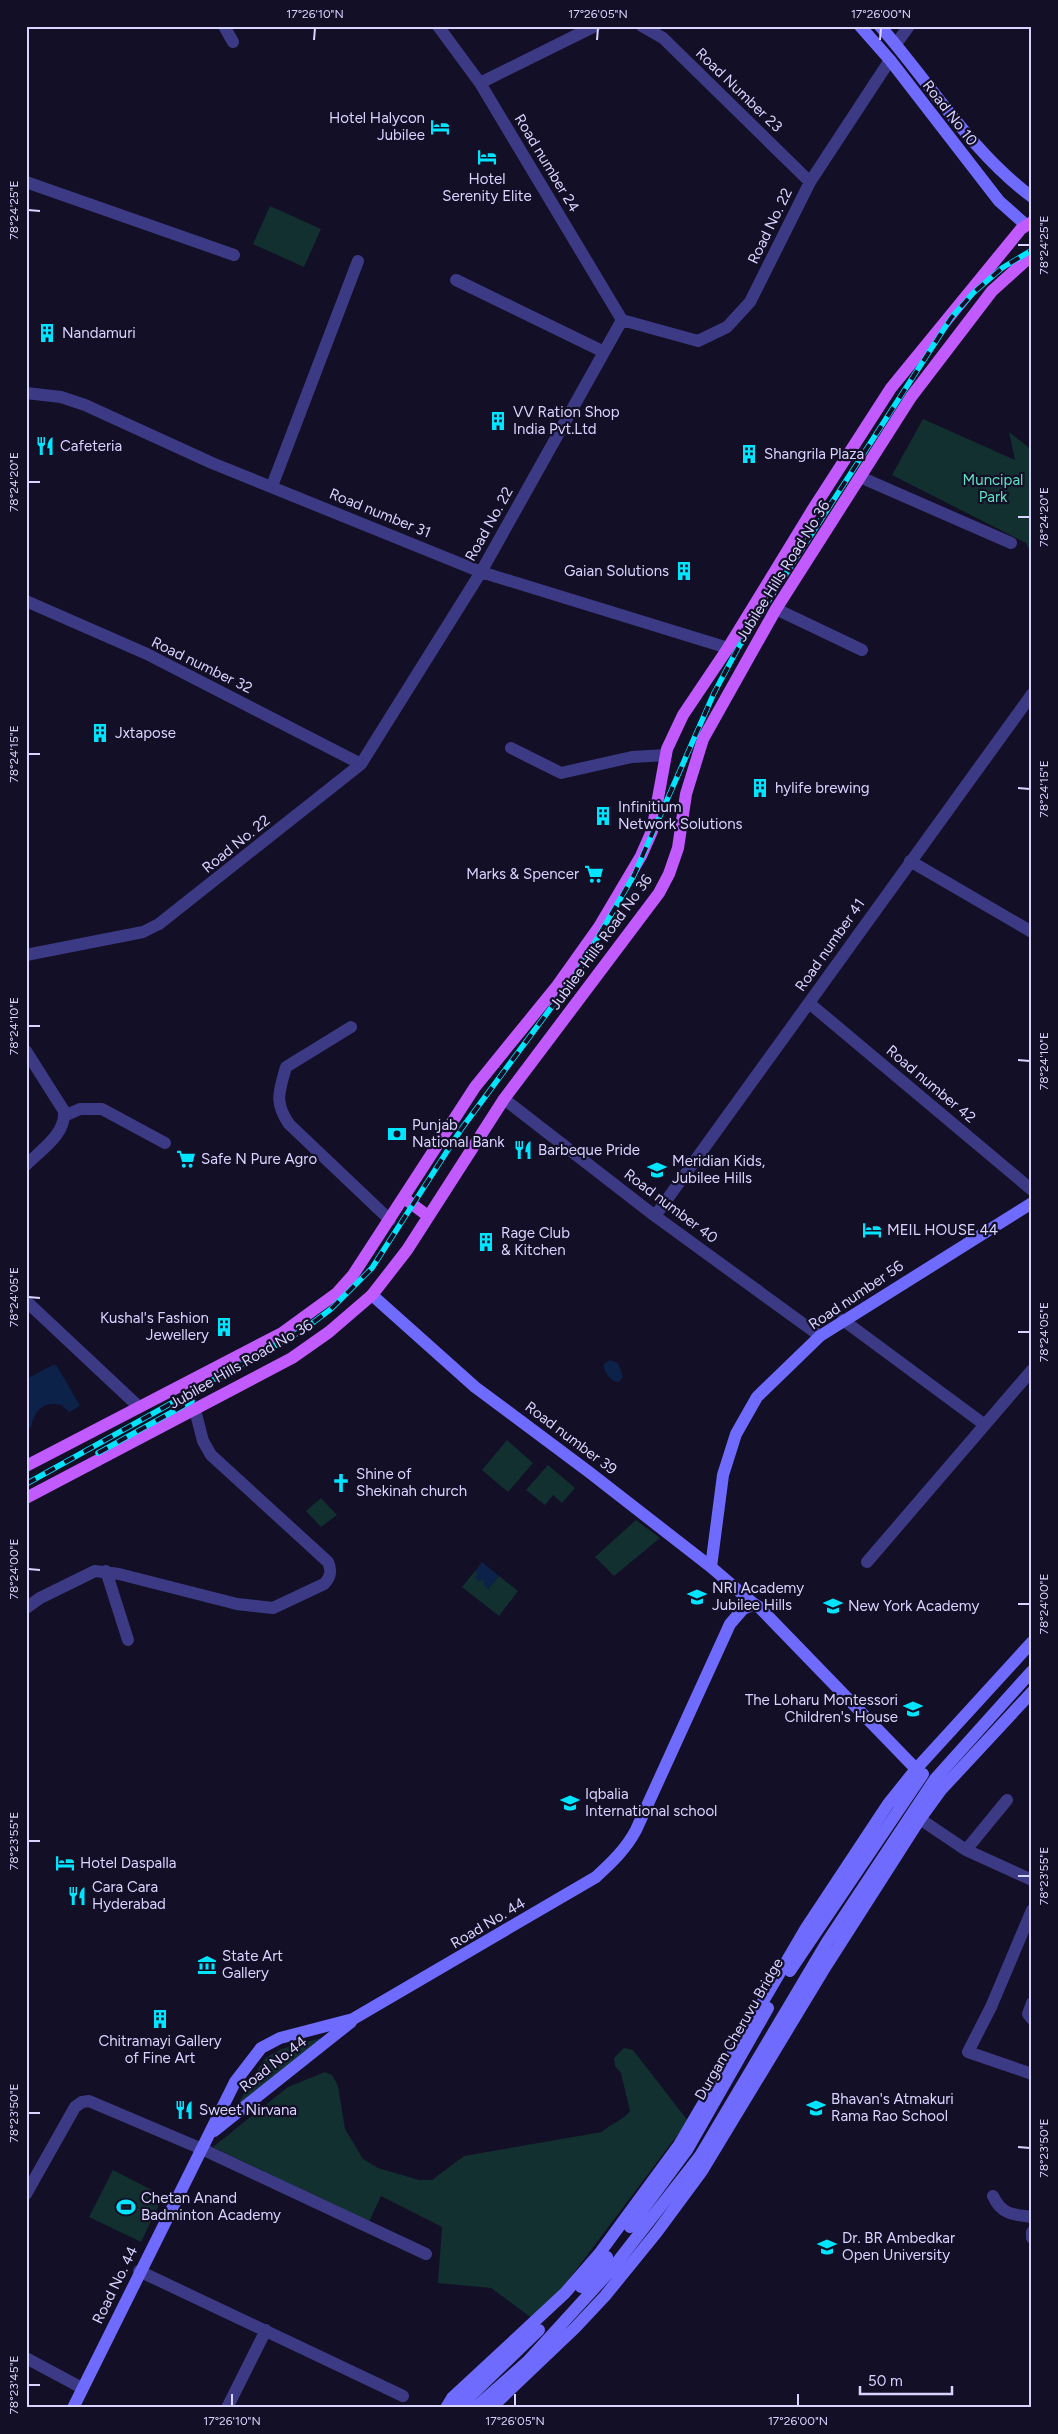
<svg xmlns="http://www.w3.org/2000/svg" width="1058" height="2434" font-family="Figtree,sans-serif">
  <rect width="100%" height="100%" fill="#130f26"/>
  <path fill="#12302f" d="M270 206 321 229 304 267 253 244Z
    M923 419 1015 460 1009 432 1032 450V555L1026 543 892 475Z
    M507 1440 533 1463 508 1492 482 1470Z
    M548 1465 575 1488 562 1503 553 1495 545 1505 526 1490Z
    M321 1498 337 1515 321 1527 306 1511Z
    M636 1520 660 1538 614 1576 595 1557Z
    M475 1571 485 1581 488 1589 499 1576 518 1591 499 1616 462 1587Z
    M322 2038 237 2106 263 2061C278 2046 302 2044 322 2038Z
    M624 2048 633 2050 688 2121 537 2322 491 2288 438 2283 442 2227 381 2196 369 2222 213 2147 288 2087 325 2072 332 2075 338 2086 345 2129 363 2159 378 2168 419 2180H432L464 2156 602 2132C611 2123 622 2121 630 2111L621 2073 615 2066 614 2058Z
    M113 2170 163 2196 141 2242 89 2217Z"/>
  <path fill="#0c2248" d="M610 1360 618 1363 623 1377 619 1382C611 1382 603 1372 604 1364Z
    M53 1365 57 1366 80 1406 69 1412 61 1405C43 1401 35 1410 31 1427L26 1429V1379Z
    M482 1562 499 1576 488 1589 483 1584 485 1581 483 1579 480 1582 475 1578 478 1574 475 1571Z"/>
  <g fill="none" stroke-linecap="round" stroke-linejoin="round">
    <path stroke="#3d3a85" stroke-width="12" d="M224 26 233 42
      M438 26 480 83 622 320
      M642 26 663 38 810 182
      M896 44 909 26
      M480 83 595 26
      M26 182 234 255
      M456 280 604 352
      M26 393 61 397 85 405 212 463 481 572 728 648
      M860 477 1011 543
      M272 486 358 261
      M26 601 147 654 361 764
      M776 609 862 650
      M511 748 561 773 632 757 666 755
      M910 861 1032 932
      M26 955 143 932 159 924 361 764 481 572 622 320 698 341 727 327 750 302 810 182 890 60
      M809 1003 1032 1190
      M351 1027 286 1067C279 1092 274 1102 289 1124L390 1220
      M26 1051 64 1111C66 1134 42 1149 26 1165
      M504 1099 655 1216 820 1336
      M64 1116 80 1109H102L165 1143
      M655 1216 1032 694
      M26 1301 139 1407
      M843 1320 985 1425
      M867 1562 1032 1370
      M106 1571 128 1640
      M26 1608 40 1598 95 1571 119 1574 237 1604 273 1608 324 1584C331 1577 332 1571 328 1562L211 1455 203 1441 195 1410
      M920 1819 966 1850 1032 1880
      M966 1850 1007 1800
      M1032 1910 991 2007 968 2052 1032 2074
      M1032 2003 1028 2014 1032 2019
      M26 2194 75 2107 82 2102 89 2101 202 2149 426 2254
      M993 2196C1001 2214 1013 2215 1032 2217
      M1032 2232V2238
      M139 2271 403 2396
      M26 2358 82 2388
      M227 2408 266 2330"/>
    <path stroke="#6f6bff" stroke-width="12" d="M860 26 890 60 999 201 1026 225
      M880 26C930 83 971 152 1032 197
      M372 1295 475 1387 589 1472 711 1567 754 1604
      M711 1567 723 1475 736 1434 757 1397 820 1336 1032 1203
      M790 1971 923 1774
      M214 2131 351 2022
      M630 2227 687 2150 768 2008
      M581 2287 607 2257
      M73 2408 235 2082 261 2048 280 2038 353 2019 596 1877C612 1862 626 1849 636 1830L730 1624 743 1609 754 1604 759 1607 916 1769
      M446 2408 452 2398 565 2293 599 2254 679 2145 806 1928 888 1804 916 1769 1032 1642
      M458 2408 539 2330
      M475 2408 528 2361 611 2270 700 2156 827 1942 935 1779 1032 1671
      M491 2408 575 2328 605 2296 657 2232 702 2171 826 1966 920 1819 941 1790 1032 1692"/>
    <path stroke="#c25bff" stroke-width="12" d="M404 1198 428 1216
      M26 1466 282 1333 337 1293 353 1275 475 1087 557 986 599 927 641 856 652 831 667 749 683 715 728 648 813 509 891 388 1021 229 1032 222
      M26 1498 292 1358 329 1332 372 1295 407 1250 504 1099 659 893 669 874 678 848 686 794 703 739 776 609 911 397 992 291 1032 255"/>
    <g stroke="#00e5ff" stroke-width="5.5">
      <path id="rail" d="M98 1453 192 1401
        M26 1484 303 1330 331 1309 372 1268 462 1128 579 970 634 875 714 693 738 648 951 318 973 293 1002 268 1032 250"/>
    </g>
    <use href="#rail" stroke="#130f26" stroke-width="4" stroke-dasharray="11" stroke-linecap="butt"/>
  </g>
  <path fill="none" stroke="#d9d4ff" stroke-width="2" d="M314 40 315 28M597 40 598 28M880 40 881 28M28 210 40 211M1018 245H1030M28 482H40M1018 517H1030M28 754H40M1018 788 1030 789M28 1026H40M1018 1060 1030 1061M28 1297 40 1298M1018 1332H1030M28 1569 40 1570M1018 1604H1030M28 1841H40M1018 1876H1030M28 2113H40M1018 2147 1030 2148M28 2385H40M232 2406V2394M515 2406V2394M798 2406V2394"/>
  <defs>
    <g id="hotel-bare" transform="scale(1.5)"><path d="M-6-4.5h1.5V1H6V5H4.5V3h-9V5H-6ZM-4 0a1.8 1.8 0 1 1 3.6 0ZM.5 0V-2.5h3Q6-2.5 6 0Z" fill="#00e5ff" stroke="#130f26" stroke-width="2.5" paint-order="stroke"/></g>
    <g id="building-bare" transform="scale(1.5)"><path d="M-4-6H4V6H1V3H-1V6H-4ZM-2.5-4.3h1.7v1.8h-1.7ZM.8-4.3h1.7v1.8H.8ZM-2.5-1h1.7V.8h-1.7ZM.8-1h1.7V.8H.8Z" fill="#00e5ff" stroke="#130f26" stroke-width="2.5" paint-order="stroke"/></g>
    <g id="restaurant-bare" transform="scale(1.5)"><path d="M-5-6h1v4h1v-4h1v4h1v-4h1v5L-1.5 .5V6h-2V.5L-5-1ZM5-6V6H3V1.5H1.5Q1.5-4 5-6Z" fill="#00e5ff" stroke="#130f26" stroke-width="2.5" paint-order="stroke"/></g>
    <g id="supermarket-bare" transform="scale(1.5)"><path d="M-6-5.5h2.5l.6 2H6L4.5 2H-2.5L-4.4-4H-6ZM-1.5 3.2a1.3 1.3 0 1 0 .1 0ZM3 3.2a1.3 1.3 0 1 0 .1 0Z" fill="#00e5ff" stroke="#130f26" stroke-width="2.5" paint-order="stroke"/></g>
    <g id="bank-bare" transform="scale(1.5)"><path d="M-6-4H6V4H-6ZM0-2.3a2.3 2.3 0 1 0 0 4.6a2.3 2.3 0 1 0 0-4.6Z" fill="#00e5ff" stroke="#130f26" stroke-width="2.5" paint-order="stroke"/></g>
    <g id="school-bare" transform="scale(1.5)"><path d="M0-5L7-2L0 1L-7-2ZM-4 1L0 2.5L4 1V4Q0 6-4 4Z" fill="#00e5ff" stroke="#130f26" stroke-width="2.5" paint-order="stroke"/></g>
    <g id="church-bare" transform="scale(1.5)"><path d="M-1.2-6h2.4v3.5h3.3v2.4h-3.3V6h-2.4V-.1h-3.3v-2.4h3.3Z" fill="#00e5ff" stroke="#130f26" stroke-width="2.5" paint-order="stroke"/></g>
    <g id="university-bare" transform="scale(1.5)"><path d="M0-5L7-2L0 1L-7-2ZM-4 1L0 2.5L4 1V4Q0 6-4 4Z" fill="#00e5ff" stroke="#130f26" stroke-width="2.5" paint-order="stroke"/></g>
    <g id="museum-bare" transform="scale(1.5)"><path d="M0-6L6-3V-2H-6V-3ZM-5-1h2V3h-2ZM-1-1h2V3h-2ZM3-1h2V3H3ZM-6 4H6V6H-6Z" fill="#00e5ff" stroke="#130f26" stroke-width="2.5" paint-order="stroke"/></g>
    <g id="stadium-bare" transform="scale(1.5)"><path d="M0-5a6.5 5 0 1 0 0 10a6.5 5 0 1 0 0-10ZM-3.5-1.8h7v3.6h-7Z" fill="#00e5ff" stroke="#130f26" stroke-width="2.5" paint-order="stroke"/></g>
  </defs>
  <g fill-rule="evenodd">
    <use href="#hotel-bare" x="440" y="127"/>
    <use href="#hotel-bare" x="487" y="157"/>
    <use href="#building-bare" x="47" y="333"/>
    <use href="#building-bare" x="498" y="421"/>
    <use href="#restaurant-bare" x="45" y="446"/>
    <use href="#building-bare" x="749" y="454"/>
    <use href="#building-bare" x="684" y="571"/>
    <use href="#building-bare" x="100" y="733"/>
    <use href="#building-bare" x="760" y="788"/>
    <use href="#building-bare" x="603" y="816"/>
    <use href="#supermarket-bare" x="594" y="874"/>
    <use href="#bank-bare" x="397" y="1134"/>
    <use href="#restaurant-bare" x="523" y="1150"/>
    <use href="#supermarket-bare" x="186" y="1159"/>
    <use href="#school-bare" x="657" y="1170"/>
    <use href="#hotel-bare" x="872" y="1230"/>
    <use href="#building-bare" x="486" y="1242"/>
    <use href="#building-bare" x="224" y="1327"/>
    <use href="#church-bare" x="341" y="1483"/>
    <use href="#university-bare" x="697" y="1597"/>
    <use href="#school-bare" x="833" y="1606"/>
    <use href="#university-bare" x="913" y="1709"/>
    <use href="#school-bare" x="570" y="1803"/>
    <use href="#hotel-bare" x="65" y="1863"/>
    <use href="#restaurant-bare" x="77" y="1896"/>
    <use href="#museum-bare" x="207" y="1965"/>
    <use href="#building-bare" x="160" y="2019"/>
    <use href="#school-bare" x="816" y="2108"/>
    <use href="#restaurant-bare" x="184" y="2110"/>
    <use href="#stadium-bare" x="126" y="2207"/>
    <use href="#university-bare" x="827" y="2247"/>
  </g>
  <g text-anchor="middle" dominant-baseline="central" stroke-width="4.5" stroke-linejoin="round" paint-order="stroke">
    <g font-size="15" fill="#d9d4ff" stroke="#130f26">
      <text transform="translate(739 90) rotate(44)">Road Number 23</text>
      <text transform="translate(950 113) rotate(52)">Road No 10</text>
      <text transform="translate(547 163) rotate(59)">Road number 24</text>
      <text transform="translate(770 226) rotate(-64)">Road No. 22</text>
      <text transform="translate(380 513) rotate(22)">Road number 31</text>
      <text transform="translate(489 524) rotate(-61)">Road No. 22</text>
      <text transform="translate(783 571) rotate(-58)">Jubilee Hills Road No 36</text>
      <text transform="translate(202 665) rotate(26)">Road number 32</text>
      <text transform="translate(236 844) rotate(-39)">Road No. 22</text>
      <text transform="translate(601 942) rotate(-54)">Jubilee Hills Road No 36</text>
      <text transform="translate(830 945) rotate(-55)">Road number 41</text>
      <text transform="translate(931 1084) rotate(40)">Road number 42</text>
      <text transform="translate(671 1206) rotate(37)">Road number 40</text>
      <text transform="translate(856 1295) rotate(-34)">Road number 56</text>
      <text transform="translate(241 1364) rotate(-30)">Jubilee Hills Road No 36</text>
      <text transform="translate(571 1438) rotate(37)">Road number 39</text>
      <text transform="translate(488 1923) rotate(-31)">Road No. 44</text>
      <text transform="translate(739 2029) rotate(-60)">Durgam Cheruvu Bridge</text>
      <text transform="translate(273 2064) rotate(-38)">Road No.44</text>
      <text transform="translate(115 2285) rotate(-64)">Road No. 44</text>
    </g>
    <g font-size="15" fill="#d9d4ff" stroke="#130f26" text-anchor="start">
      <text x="425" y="118" text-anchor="end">Hotel Halycon<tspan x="425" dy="17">Jubilee</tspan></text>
      <text x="487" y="179" text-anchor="middle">Hotel<tspan x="487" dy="17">Serenity Elite</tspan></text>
      <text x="62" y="333">Nandamuri</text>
      <text x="513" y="412">VV Ration Shop<tspan x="513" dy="17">India Pvt.Ltd</tspan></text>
      <text x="60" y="446">Cafeteria</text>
      <text x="764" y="454">Shangrila Plaza</text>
      <text x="669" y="571" text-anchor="end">Gaian Solutions</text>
      <text x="115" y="733">Jxtapose</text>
      <text x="775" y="788">hylife brewing</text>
      <text x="618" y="807">Infinitium<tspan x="618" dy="17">Network Solutions</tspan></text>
      <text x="579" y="874" text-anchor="end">Marks &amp; Spencer</text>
      <text x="412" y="1125">Punjab<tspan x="412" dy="17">National Bank</tspan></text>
      <text x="538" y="1150">Barbeque Pride</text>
      <text x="201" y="1159">Safe N Pure Agro</text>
      <text x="672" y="1161">Meridian Kids,<tspan x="672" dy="17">Jubilee Hills</tspan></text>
      <text x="887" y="1230">MEIL HOUSE 44</text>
      <text x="501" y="1233">Rage Club<tspan x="501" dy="17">&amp; Kitchen</tspan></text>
      <text x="209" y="1318" text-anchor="end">Kushal's Fashion<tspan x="209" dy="17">Jewellery</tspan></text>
      <text x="356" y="1474">Shine of<tspan x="356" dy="17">Shekinah church</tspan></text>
      <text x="712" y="1588">NRI Academy<tspan x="712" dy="17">Jubilee Hills</tspan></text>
      <text x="848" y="1606">New York Academy</text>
      <text x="898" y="1700" text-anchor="end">The Loharu Montessori<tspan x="898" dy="17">Children's House</tspan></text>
      <text x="585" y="1794">Iqbalia<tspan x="585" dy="17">International school</tspan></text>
      <text x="80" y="1863">Hotel Daspalla</text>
      <text x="92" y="1887">Cara Cara<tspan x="92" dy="17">Hyderabad</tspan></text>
      <text x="222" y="1956">State Art<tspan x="222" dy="17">Gallery</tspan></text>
      <text x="160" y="2041" text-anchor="middle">Chitramayi Gallery<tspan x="160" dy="17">of Fine Art</tspan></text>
      <text x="831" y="2099">Bhavan's Atmakuri<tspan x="831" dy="17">Rama Rao School</tspan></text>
      <text x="199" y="2110">Sweet Nirvana</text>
      <text x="141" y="2198">Chetan Anand<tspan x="141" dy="17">Badminton Academy</tspan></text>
      <text x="842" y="2238">Dr. BR Ambedkar<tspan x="842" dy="17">Open University</tspan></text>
    </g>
    <g font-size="15" fill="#5fe0c0" stroke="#130f26">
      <text x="993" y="480">Muncipal<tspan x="993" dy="17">Park</tspan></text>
    </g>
  </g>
  <rect width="1058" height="2434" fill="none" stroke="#130f26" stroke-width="55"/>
  <path d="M860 2386v8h92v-8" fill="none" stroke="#d9d4ff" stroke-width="2.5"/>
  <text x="868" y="2386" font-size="15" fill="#d9d4ff" stroke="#130f26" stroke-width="4" paint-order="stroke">50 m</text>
  <rect x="28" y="28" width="1002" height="2378" fill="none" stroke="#d9d4ff" stroke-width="2"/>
  <g font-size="12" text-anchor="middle" fill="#d9d4ff">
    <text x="315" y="18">17°26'10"N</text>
    <text x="598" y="18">17°26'05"N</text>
    <text x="881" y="18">17°26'00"N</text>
    <text transform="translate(14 210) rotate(-90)" y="4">78°24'25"E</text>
    <text transform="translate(1044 245) rotate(-90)" y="4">78°24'25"E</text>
    <text transform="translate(14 482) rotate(-90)" y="4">78°24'20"E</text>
    <text transform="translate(1044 517) rotate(-90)" y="4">78°24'20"E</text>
    <text transform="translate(14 754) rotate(-90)" y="4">78°24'15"E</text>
    <text transform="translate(1044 789) rotate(-90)" y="4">78°24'15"E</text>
    <text transform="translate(14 1026) rotate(-90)" y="4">78°24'10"E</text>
    <text transform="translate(1044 1061) rotate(-90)" y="4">78°24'10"E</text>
    <text transform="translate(14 1297) rotate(-90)" y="4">78°24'05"E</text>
    <text transform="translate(1044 1332) rotate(-90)" y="4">78°24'05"E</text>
    <text transform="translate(14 1569) rotate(-90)" y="4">78°24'00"E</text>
    <text transform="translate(1044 1604) rotate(-90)" y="4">78°24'00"E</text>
    <text transform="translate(14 1841) rotate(-90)" y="4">78°23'55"E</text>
    <text transform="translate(1044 1876) rotate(-90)" y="4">78°23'55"E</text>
    <text transform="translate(14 2113) rotate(-90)" y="4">78°23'50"E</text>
    <text transform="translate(1044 2148) rotate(-90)" y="4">78°23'50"E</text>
    <text transform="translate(14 2385) rotate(-90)" y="4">78°23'45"E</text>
    <text x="232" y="2425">17°26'10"N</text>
    <text x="515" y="2425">17°26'05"N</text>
    <text x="798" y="2425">17°26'00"N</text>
  </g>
</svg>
